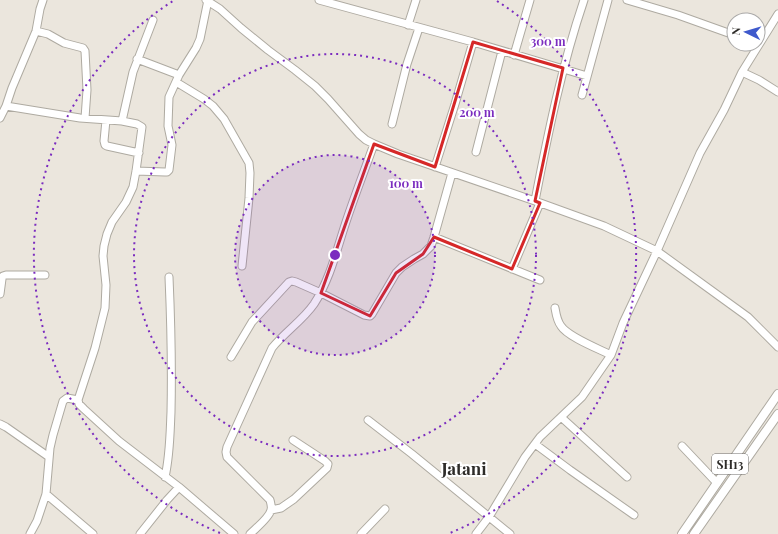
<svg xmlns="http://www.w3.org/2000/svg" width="778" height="534" font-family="'Playfair Display',serif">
  <rect width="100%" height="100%" fill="#ebe6dd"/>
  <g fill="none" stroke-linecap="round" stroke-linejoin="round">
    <g stroke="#aeaaa1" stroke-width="9">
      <path id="minor" d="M206 0 220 9 241 28 268 50 295 70 315 86 328 99 359 134 366 140 374 144 398 154 535 201 604 226 657 251 748 317 778 347
        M319 0 473 42 587 76
        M627 0 678 15 734 35
        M408 25 416 0
        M36 31 48 34 64 43 83 48 85 51 87 90 85 118
        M514 55 530 0
        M137 59 179 75
        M742 72 759 80 778 92
        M176 82 204 99 213 106 224 119 249 163 250 173 249 198 242 266
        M582 95 608 0
        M6 106 80 118 122 121 137 124 142 127 136 171 133 187 126 202 112 222 107 234 104 246 103 256 106 285 105 308 95 348 78 400 79 404 84 409 119 441 179 487 234 534
        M0 118 6 106 12 88 36 31 40 9 43 0
        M106 120 104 141 105 145 107 146 139 153
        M122 121 133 72 153 20
        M392 124 407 64 419 28
        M476 152 502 51
        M435 167 455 104 473 42
        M136 171 165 172H167L169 170 172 145 168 126 169 97 179 75 196 48 200 39 208 0
        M535 201C548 133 562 65 584 0
        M434 237 540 280
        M512 269 540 203
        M0 294 2 279 3 276 6 275H45
        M555 308C556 314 557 321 561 326 568 337 599 349 611 355
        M231 357 252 322 289 282 292 281 296 282 321 293 364 315 370 316 372 314 396 273 402 267 414 259 423 254 431 246 434 237 452 173
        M561 417 627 477
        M368 420 412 454 510 534
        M0 424 6 427 49 457
        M535 444 570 470 634 515
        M682 446 717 483
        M165 477C170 455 170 434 171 412 172 367 171 323 169 277
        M46 494 93 534
        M271 510 281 508 294 499 327 468 328 464 325 461 293 440
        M30 534 37 521 46 494 50 448 53 435 63 401 67 398 78 400
        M140 534 167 500 179 487
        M250 534C256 528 269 518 271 510 272 507 271 504 270 500L227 457 226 452 227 447 272 348C285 332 303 320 314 304 329 281 336 253 344 228 353 200 364 172 374 144
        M361 534 385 509
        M476 534 489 517 525 457 540 437 582 397 611 355 623 323 657 251 700 153 724 110 742 72 778 14"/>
    </g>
    <g stroke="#aeaaa1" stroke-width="10">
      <path id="major" d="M682 534 778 394
        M694 534 778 414"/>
    </g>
    <use href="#minor" stroke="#fff" stroke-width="7"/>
    <use href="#major" stroke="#fff" stroke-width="8"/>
  </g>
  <path fill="none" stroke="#d62828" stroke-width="3" stroke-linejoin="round" d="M473 42 563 68 535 201 540 203 512 269 434 237 423 254 396 273 370 316 321 293 374 144 435 167Z"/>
  <circle cx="335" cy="255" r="100" fill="#7b2cbf" fill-opacity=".12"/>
  <g fill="none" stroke="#7b2cbf" stroke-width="2" stroke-dasharray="2 4">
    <circle cx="335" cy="255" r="100"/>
    <circle cx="335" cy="255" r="201"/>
    <path d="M220 533A301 301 0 0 1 173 1M497 1A301 301 0 0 1 450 533"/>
  </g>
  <g text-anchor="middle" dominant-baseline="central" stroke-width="4" stroke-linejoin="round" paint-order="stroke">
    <rect fill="#fff" stroke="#6c6b68" stroke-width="1" x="712" y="454" width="36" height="20" rx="3"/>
    <g font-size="12" font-weight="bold" fill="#2d2b28">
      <text x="730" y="464">SH13</text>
    </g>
    <g font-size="17" font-weight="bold" fill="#2d2b28" stroke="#fff">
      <text x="464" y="468">Jatani</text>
    </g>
  </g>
  <circle cx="335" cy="255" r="6" fill="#7b2cbf" stroke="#fff" stroke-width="2"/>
  <g font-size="12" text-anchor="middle" font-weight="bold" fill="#7b2cbf" stroke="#fff" stroke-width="4" stroke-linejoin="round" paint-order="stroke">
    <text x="548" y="46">300 m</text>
    <text x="477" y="117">200 m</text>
    <text x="406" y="188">100 m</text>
  </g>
  <g transform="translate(746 32) rotate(275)"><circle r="19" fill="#ffffff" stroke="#abaaa9"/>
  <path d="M0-3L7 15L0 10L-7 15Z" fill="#3e59cc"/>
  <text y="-6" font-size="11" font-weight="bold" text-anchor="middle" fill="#2d2b28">N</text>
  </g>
</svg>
